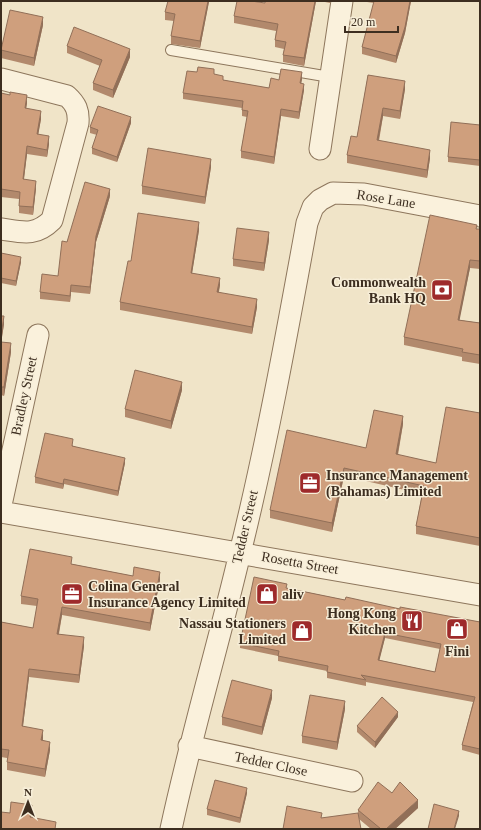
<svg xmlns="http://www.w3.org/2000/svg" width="481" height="830" font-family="Georgia,serif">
  <rect width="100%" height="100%" fill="#f0e4c8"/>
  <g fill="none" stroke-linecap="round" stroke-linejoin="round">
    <g stroke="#8d765c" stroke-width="12">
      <path id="service" d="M171 50 330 77"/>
    </g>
    <g stroke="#8d765c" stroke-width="23">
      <path id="minor" d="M1 79 67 96C76 104 79 111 78 123L52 220C35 237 22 232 1 229
        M320 149 342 1
        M1 505 38 335
        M1 512 480 595
        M189 746 352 781
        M171 829C191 736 218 646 240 553 267 444 287 333 307 223L313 207 320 200 333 193 364 194 480 216"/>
    </g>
    <use href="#service" stroke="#faf1dc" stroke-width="10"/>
    <use href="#minor" stroke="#faf1dc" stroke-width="21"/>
  </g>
  <path fill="#b2896c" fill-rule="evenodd" d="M209 1 200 48 171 44V36L174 21 165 20V12Z
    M316 1 304 66 283 62V55L284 49 275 47V40L276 31 234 23V16L265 3Z
    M320 1H330V3Z
    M367 1H411L405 33 396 63 362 54V47L374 3 367 2Z
    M43 25 34 66 1 58V50Z
    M67 46 130 57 113 98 93 90V83L100 66 67 53Z
    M214 74 223 80 269 88 279 80 302 79 301 83 304 90 299 119 281 116 274 164 241 158V151L247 117 242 116V108L183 99V93Z
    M368 75 405 89 400 119 383 116 379 141 430 158 427 178 347 163V155L357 137Z
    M1 93 27 103 26 108 41 119 38 134 49 144 47 157 27 154 24 179 36 188 33 215 19 213V199L1 197Z
    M131 123 117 162 92 154V148L97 135 90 133V127Z
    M480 125V166L448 162V157Z
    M211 167 205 204 142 194V186Z
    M110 196 96 242 90 294 71 292 70 302 40 299V292L58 276 67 242Z
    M477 229H480V269L470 268 459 320 480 323V364L462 361V357L404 345V337Z
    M199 230 192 273 220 285 219 292 257 307 252 334 120 310V302Z
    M269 240 264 271 233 266V259Z
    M1 253 21 262 16 286 1 283Z
    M1 316 4 324 1 342 11 352 4 396 1 395Z
    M182 390 171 429 125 417V409Z
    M480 413V546L416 534V526L422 494 344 476 332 532 270 518V510L403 424 398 455 436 463Z
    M73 445V446L125 463 118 496 64 484 63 489 35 483V477Z
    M72 564 133 576 160 580 150 631 62 615 59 634 84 646 79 683 29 677 23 726 43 738V740L50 750 45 777 7 770V758L1 757V622L33 628 37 606 21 604V596Z
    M287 588 345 600 480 622V755L462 750V745L473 702 366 682V686L327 678V671L278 661V656L240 648V643ZM385 638 440 649 435 672 379 660Z
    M272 698 262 735 222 725V717Z
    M345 709 337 750 302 743V736Z
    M398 717 375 748 357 732V726Z
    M247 793 240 823 207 815V809Z
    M392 793 418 808 395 829H371L359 819 322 818 358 814V810Z"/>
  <path fill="#916f58" d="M208 1H209V2L200 48V41Z
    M315 1H316L304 66V58Z
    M410 1H411L405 33 396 63V56Z
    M43 17V25L34 66V58Z
    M130 49V57L113 98V90Z
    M302 72V79L300 90V83Z
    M405 81V89L400 119V111Z
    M304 84V90L299 119V112Z
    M27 95V103L25 116V108Z
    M383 108V116L377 148V140Z
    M281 109V116L274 164V157Z
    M41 111V119L37 142V134Z
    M131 117V123L117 162V157Z
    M49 136V144L47 157V150Z
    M27 146V154L23 186V179Z
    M430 150V158L427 178V170Z
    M211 159V167L205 204V197Z
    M36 181V188L33 215V207Z
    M110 189V196L96 242 90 294V287L96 236Z
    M199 222V230L191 280V273Z
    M269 232V240L264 271V263Z
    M21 257V262L16 286V281Z
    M470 260V268L458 328V320Z
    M220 278V285L217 299V292Z
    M71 285V292L70 302V296Z
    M257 299V307L252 334V327Z
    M4 316V324L1 344V336Z
    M11 343V352L4 396V387Z
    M182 382V390L171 429V421Z
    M403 416V424L396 463V454Z
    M125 458V463L118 496V491Z
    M344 468V476L332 532V523Z
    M64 479V484L63 489V484Z
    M160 572V580L150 631V623Z
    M62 607V615L57 642V634Z
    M385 633V638L378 666V660Z
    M84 637V646L79 683V675Z
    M29 669V677L22 734V726Z
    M272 690V698L262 735V727Z
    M345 701V709L337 750V742Z
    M398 712V717L375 748V742Z
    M43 730V738L41 748V740Z
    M50 742V750L45 777V769Z
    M247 788V793L240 823V818Z
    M418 800V808L395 829H386Z
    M32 805V813L30 825V817Z
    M459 811V816L455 829H454Z"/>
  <path fill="#cf9f7d" stroke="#916f58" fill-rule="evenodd" d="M168 1H208L200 41 171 36 175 14 165 12Z
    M237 1H251L265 3V1H315L304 58 283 55 286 42 275 40 278 24 234 16Z
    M374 1H410L405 27 396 56 362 47Z
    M10 10 43 17 34 58 1 50Z
    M74 27 130 49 113 90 93 83 102 60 67 46Z
    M198 67 214 69V74L223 76V80L269 88 271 78 279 80 281 69 302 72 300 83 304 84 299 112 281 109 274 157 241 151 248 111 242 110 243 101 183 93 187 71 197 72Z
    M368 75 405 81 400 111 383 108 377 140 430 150 427 170 347 155 351 136 357 137Z
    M10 92 27 95 25 108 41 111 37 134 49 136 47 150 27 146 23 179 36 181 33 207 19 206 20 192 1 189V93L10 95Z
    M98 106 131 117 117 157 92 148 98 130 90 127Z
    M451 122 480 125V160L448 157Z
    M148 148 211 159 205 197 142 186Z
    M85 182 110 189 96 236 90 287 71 285 70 296 40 292 42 274 58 276 62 241 67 242Z
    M138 213 199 222 191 273 220 278 217 292 257 299 252 327 120 302 128 261H131Z
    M430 215 477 225 476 229H480V261L470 260 458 320 480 323V355L462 352 463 349 404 337Z
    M237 228 269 232 264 263 233 259Z
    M1 253 21 257 16 281 1 278Z
    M1 316H4L1 336Z
    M1 342 11 343 4 387H1Z
    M135 370 182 382 171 421 125 409Z
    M446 407 480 413V538L416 526 424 486 344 468 332 523 270 510 287 430 366 448 374 410 403 416 396 454 436 463Z
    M45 433 73 439 72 446 125 458 118 491 64 479 63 484 35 477Z
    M30 549 72 557 71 564 133 576 134 567 160 572 150 623 62 607 57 634 84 637 79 675 29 669 22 726 43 730 41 740 50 742 45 769 7 762 9 750 1 749V622L33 628 38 599 21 596Z
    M254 577 287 584 286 588 345 600 346 597 400 609V607L480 622V749L462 745 475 697 361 675 366 680 327 672 328 666 278 656 279 651 240 643ZM385 633 441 644 435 672 378 660Z
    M232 680 272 690 262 727 222 717Z
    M310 695 345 701 337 742 302 736Z
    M382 697 398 712 375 742 357 726Z
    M215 780 247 788 240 818 207 809Z
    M378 782 392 793 400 782 418 800 386 829H381L358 810Z
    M11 802 32 805 30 817 56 822 55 829H1V812L10 813Z
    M434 804 459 811 454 829H428Z
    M287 806 322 813 321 818 358 813 361 829H283Z"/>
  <defs>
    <g id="bank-square" transform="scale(1.15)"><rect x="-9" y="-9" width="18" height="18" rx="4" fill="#9e2a2b" stroke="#f7eed8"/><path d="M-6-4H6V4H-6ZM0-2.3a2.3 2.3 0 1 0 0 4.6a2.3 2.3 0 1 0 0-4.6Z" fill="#fff"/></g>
    <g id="office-square" transform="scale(1.15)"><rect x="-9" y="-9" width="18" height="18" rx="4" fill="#9e2a2b" stroke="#f7eed8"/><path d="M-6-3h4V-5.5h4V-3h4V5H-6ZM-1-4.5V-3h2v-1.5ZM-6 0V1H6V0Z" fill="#fff"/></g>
    <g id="shop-square" transform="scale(1.15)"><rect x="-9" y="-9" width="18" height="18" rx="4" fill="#9e2a2b" stroke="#f7eed8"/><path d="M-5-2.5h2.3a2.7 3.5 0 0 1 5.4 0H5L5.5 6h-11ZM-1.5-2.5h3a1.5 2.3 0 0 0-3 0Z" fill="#fff"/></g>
    <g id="restaurant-square" transform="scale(1.15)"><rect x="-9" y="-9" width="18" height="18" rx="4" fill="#9e2a2b" stroke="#f7eed8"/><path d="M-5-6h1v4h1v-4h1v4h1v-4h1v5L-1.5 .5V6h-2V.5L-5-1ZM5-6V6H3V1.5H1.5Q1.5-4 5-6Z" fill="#fff"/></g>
  </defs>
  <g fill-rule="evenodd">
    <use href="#bank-square" x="442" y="290"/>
    <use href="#office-square" x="310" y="483"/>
    <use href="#office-square" x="72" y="594"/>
    <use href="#shop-square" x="267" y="594"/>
    <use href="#restaurant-square" x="412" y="621"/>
    <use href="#shop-square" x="457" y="629"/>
    <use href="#shop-square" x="302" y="631"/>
  </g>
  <g text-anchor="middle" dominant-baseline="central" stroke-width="3" stroke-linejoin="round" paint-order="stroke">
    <g font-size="14" fill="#3d2e20" stroke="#f7eed8">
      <text transform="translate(386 199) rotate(9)">Rose Lane</text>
      <text transform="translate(24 396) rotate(-78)">Bradley Street</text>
      <text transform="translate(245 527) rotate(-77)">Tedder Street</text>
      <text transform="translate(300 563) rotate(10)">Rosetta Street</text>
      <text transform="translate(271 764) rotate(12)">Tedder Close</text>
    </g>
    <g font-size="14" font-weight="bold" fill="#3d2e20" stroke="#f7eed8" text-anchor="end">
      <text x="426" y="282">Commonwealth<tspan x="426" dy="16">Bank HQ</tspan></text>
      <text x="326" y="475" text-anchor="start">Insurance Management<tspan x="326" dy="16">(Bahamas) Limited</tspan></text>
      <text x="88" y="586" text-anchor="start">Colina General<tspan x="88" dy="16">Insurance Agency Limited</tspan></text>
      <text x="282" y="594" text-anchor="start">aliv</text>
      <text x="396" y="613">Hong Kong<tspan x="396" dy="16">Kitchen</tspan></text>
      <text x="286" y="623">Nassau Stationers<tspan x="286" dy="16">Limited</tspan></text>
      <text x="457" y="651" text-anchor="middle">Fini</text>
    </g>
  </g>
  <rect width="481" height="830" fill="none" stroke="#3d2e20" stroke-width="4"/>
  <g transform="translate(28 802)" stroke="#f7eed8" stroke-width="3" paint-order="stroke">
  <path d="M0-3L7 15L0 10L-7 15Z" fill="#3d2e20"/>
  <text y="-6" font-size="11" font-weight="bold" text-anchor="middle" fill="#3d2e20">N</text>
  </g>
  <path d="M345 26v6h53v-6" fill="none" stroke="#3d2e20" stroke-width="2"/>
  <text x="351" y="26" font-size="12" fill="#3d2e20" stroke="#f7eed8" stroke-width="3" paint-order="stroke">20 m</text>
</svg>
